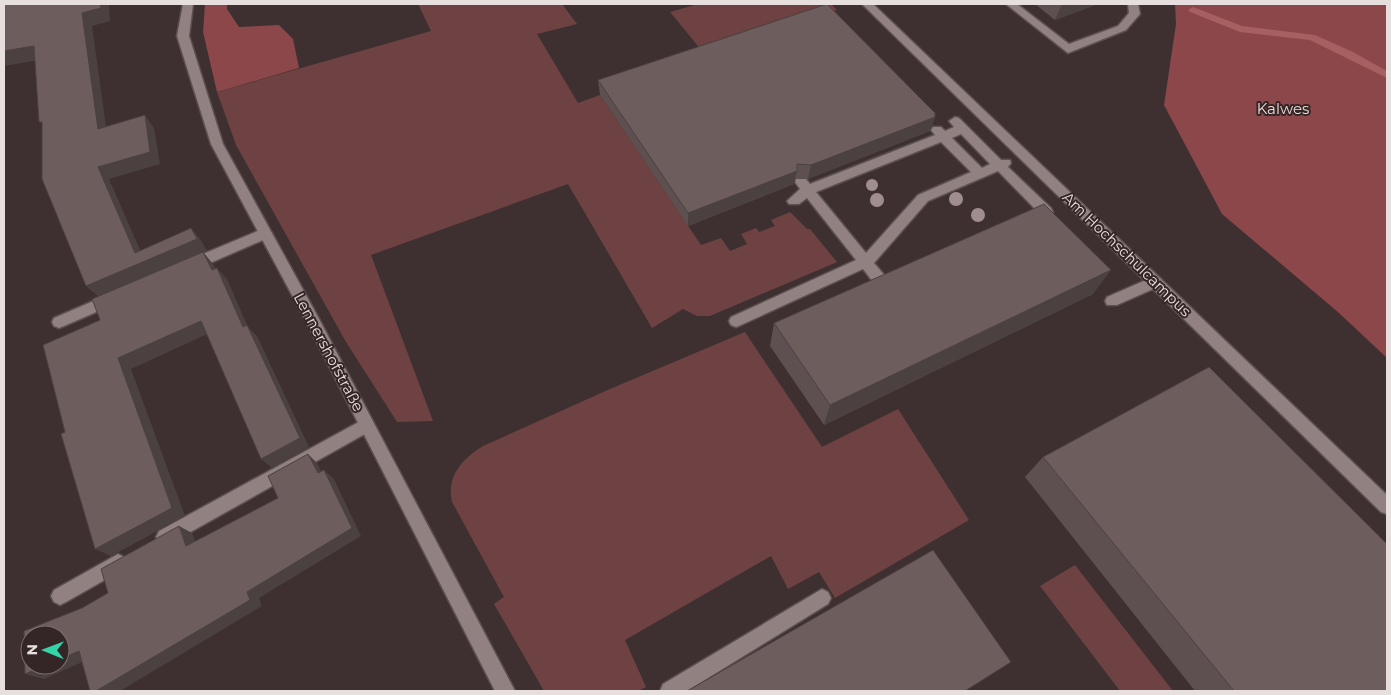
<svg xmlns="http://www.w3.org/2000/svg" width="1391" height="695" font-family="Montserrat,sans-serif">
  <rect width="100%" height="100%" fill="#3e3030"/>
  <path fill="#6e4242" d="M418 4H562L577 24 537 34 578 103 600 95 701 245 721 238 730 251 747 244 741 234 756 228 759 232 775 226 771 220 790 212 807 229H810L837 262 710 316H697L683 309 652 328 568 184 371 255 433 421 397 422 346 342 236 145 217 92 431 31Z
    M698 4H831L837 10 707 57 670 12Z
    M745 332 822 447 898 409 969 520 835 598 819 572 788 589 771 556 625 640 646 687 638 691H544L494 604 504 597 452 502C446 477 462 459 483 446L610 389Z
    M1075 565 1173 691H1120L1040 586Z"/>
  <path fill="#8b4749" d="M205 4H227V9L239 27 279 25 293 39 299 68 217 92 203 32Z
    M1175 4H1387V358L1339 313 1222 214 1164 105 1176 24Z"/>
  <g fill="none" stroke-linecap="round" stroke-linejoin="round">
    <path fill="#a76061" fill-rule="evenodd" d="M1193 7 1242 26 1315 35 1353 52 1387 71V78L1310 40 1240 32 1190 12 1188 10Z"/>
    <g stroke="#5b4f4f" stroke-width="3">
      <path id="service" d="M1006 4H1017L1069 44 1118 26 1129 13 1128 4H1138L1140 14 1126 30 1068 53Z
        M265 228 272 233 270 237 194 270H184L182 266 184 262Z
        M1155 276 1160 278 1162 282 1160 286 1117 305H1107L1105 301 1107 297Z
        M112 293 117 295 119 299 117 303 64 326 59 328 54 326 52 322 54 318Z
        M366 418 372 420 374 425 372 430 171 543 165 545 159 543 156 537 159 531Z
        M118 554 124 557 127 563 124 569 66 602 60 605 54 602 51 596 54 590Z
        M822 589 828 592 831 598 828 604 687 691H660L663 684Z"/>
    </g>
    <g stroke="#5b4f4f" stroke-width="3">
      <path id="pedestrian" d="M955 117 959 118 1001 160H1010L1011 163 1008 167 1051 208 1053 212 1051 216 1038 221 1033 220 1031 216 1037 211 998 171 928 201 874 263 886 277 893 274 898 276 900 280 898 284C876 293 877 286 863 269L741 325 736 327 731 325 729 321 731 317 856 260 807 198 799 204H789L787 201 800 189 795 182 796 179H806L810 184 935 135 931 130 933 127H941L945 131 954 127 949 121ZM961 134 990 164 982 168 952 138ZM941 142 971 172 918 195 866 253 816 192Z"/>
    </g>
    <g stroke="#5b4f4f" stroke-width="3">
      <path id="minor" d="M183 4H193L189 36 223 144 318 317 515 691H495L308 325 211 144 177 36Z
        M862 4H873L1387 495V514L1381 512Z"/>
    </g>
    <use href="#service" fill="#928181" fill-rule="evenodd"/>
    <use href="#pedestrian" fill="#928181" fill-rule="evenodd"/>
    <use href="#minor" fill="#928181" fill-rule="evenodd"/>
  </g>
  <g fill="#a08e8e">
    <circle cx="872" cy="185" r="6"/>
    <circle cx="956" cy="199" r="7"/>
    <circle cx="877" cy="200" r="7"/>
    <circle cx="978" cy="215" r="7"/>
  </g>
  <path fill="#5e5050" d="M1035 4H1098L1055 20Z
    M598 80 935 117 930 131 808 179 795 178 794 184 688 226 600 95Z
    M1093 294 824 425 770 346 774 323Z
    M1043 457 1387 691H1195L1025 477Z"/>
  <path fill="#4c4141" d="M100 4H109L110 21 92 26 108 141 98 129 82 13Z
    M1062 4H1098L1055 20Z
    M34 46 45 59 4 66V51Z
    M145 115 154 128 160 164 109 179 145 261 191 228 201 240 207 251 203 252 213 264 222 282 99 297 86 286 135 253 98 167Z
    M935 117 930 131 808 179 811 165Z
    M797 171 794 184 688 226V213Z
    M217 268 227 279 248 327 257 336 309 447 272 468 261 459 243 327Z
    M1111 270 1093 294 824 425 830 405Z
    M201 321 212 332 131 369 185 516 111 556 95 549 118 358Z
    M308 454 317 463 327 482 318 473Z
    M324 470 334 479 361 536 259 598 262 606 120 691H96L247 592Z
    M179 526 192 533 200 553 186 546Z
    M79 651 96 656 44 679 25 674 46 665H60V659Z"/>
  <path fill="#6d5d5d" stroke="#4c4141" d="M4 4H100L101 8 82 13 98 129 145 115 150 152 98 167 135 253 191 228 197 239 86 286 42 179V122H39L34 46 4 51Z
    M827 4 935 113V117L811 165 797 164V171L688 213 598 80Z
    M1044 204 1111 270 830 405 774 323Z
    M203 252 212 270 217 268 243 327 247 325 300 438 261 459 201 321 118 358 172 508 95 549 61 434 65 432 43 345 100 320 92 299Z
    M1209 367 1387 544V691H1234L1043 457Z
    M308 454 318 473 324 470 352 528 247 592 250 600 96 691H90L79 651 60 659V635H30V665H46L25 674 24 631 82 608 108 593 101 569 179 526 186 546 278 498 268 476Z
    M933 550 1011 662 965 691H687Z"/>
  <g text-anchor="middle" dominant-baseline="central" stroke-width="4" stroke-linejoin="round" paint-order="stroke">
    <g font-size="15" fill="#f1dbda" stroke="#342626">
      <text x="1283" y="108">Kalwes</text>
    </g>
    <g font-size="15" fill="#e7dede" stroke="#342626">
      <text transform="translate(1127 254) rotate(44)">Am Hochschulcampus</text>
      <text transform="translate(329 352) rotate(62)">Lennershofstraße</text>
    </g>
  </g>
  <rect width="1391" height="695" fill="none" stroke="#e7dede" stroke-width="10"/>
  <g transform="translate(45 650) rotate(271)"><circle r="24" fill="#342626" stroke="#7c7070"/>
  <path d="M0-4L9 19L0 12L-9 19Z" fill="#33d4a8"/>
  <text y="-8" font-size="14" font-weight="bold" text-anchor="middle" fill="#e7dede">N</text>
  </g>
</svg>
